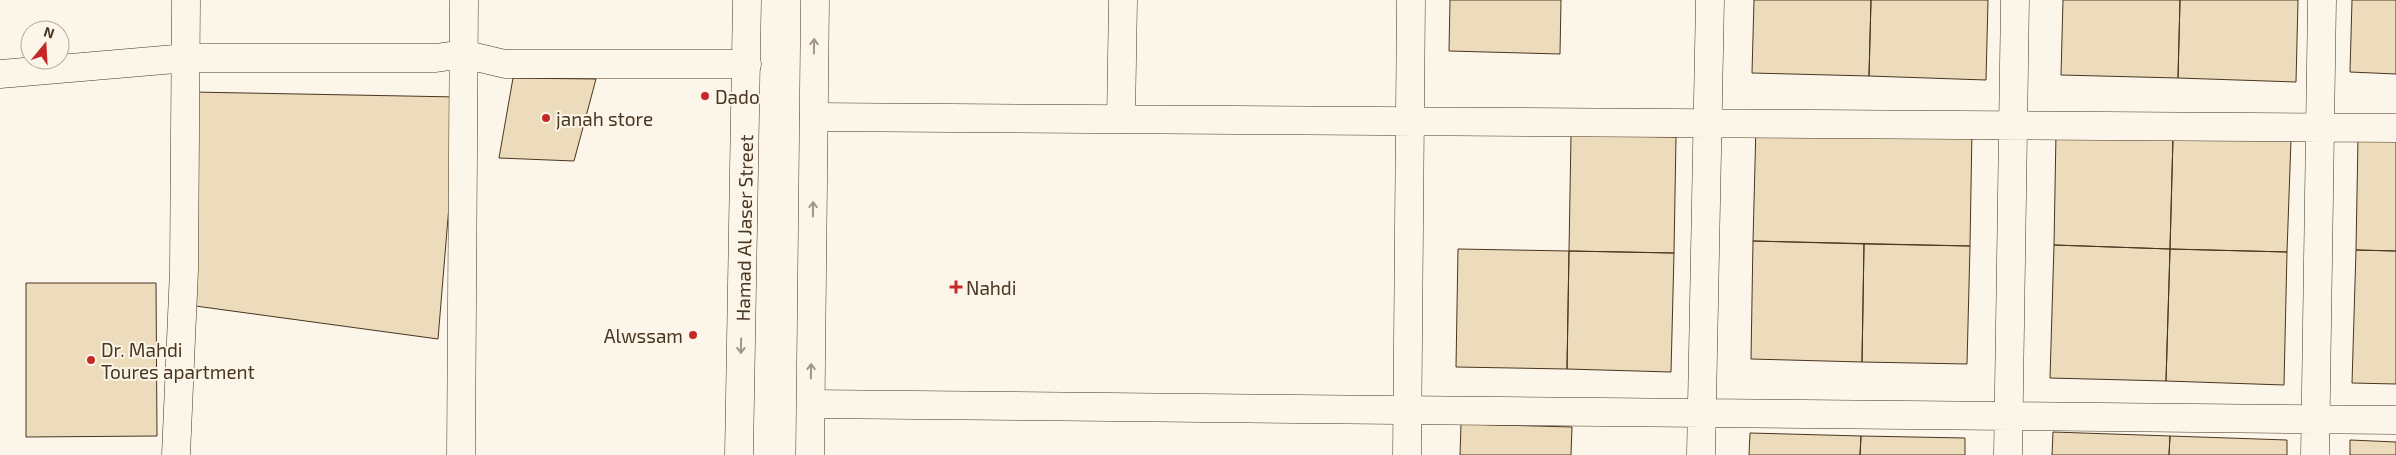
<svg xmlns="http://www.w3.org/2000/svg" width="2396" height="455" font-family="'Exo 2',sans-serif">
  <rect width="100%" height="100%" fill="#fbf6e9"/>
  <path fill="#ecdcbc" stroke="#4a3520" d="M1450 0H1561L1560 54 1449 51Z
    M1754 0H1871L1869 76 1752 73Z
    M1871 0H1988L1986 80 1869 76Z
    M2063 0H2180L2178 78 2061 75Z
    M2180 0H2298L2296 82 2178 78Z
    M2352 0H2396V74L2350 72Z
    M513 78 596 79 574 161 499 158Z
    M192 92 458 97 438 339 188 305Z
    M1756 125 1972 130 1970 246 1753 241Z
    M2056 133 2173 137 2170 249 2054 245Z
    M1571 135 1676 137 1674 253 1569 251Z
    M2173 137 2291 140 2287 252 2170 249Z
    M2358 138 2396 139V251L2356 250Z
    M1753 241 1864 244 1862 362 1751 359Z
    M1864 244 1970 246 1967 364 1862 362Z
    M2054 245 2170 249 2166 381 2050 378Z
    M1458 249 1569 251 1567 369 1456 367Z
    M2170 249 2287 252 2284 385 2166 381Z
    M2356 250 2396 251V384L2352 383Z
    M1569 251 1674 253 1671 372 1567 369Z
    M26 283H156L157 436 26 437Z
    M1461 424 1572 427 1571 455H1460Z
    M2053 432 2170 436 2169 455H2052Z
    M1750 433 1861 436 1860 455H1749Z
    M1861 436 1965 438V455H1860Z
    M2170 436 2287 440V455H2169Z
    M2350 440 2396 442V455H2350Z"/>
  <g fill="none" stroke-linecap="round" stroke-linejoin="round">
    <g stroke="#4a3520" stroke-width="29">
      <path id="street" d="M0 74 187 58H436L463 54 505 64H747
        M814 117 2396 128
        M1121 119 1123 0
        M811 404 2396 420
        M176 455 184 270 186 0
        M461 455 464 0
        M1407 455 1411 0
        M1701 455 1710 0
        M2008 455 2015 0
        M2315 455 2322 0"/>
    </g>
    <g stroke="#4a3520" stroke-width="29">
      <path id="secondary" d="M739 455 747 0
        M810 455 815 0"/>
    </g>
    <use href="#street" stroke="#fbf6e9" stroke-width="28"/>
    <use href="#secondary" stroke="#fbf6e9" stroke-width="28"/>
  </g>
  <defs><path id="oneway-shaft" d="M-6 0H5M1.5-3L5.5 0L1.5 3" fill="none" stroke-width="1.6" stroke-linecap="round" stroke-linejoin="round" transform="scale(1.25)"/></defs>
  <g stroke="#a29684">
    <use href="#oneway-shaft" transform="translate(814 46) rotate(-89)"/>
    <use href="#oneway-shaft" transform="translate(813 209) rotate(-89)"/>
    <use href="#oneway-shaft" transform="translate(741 346) rotate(91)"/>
    <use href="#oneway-shaft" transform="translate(811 371) rotate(-89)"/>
  </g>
  <g fill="#c62828" stroke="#fbf6e9" stroke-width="2">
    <circle cx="705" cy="96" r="5"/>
    <circle cx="546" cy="118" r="5"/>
    <path d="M953.5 279.5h5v5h5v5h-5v5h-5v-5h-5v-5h5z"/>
    <circle cx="693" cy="335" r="5"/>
    <circle cx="91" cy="360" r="5"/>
  </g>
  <g text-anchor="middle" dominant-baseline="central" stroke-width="4" stroke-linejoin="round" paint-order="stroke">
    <g font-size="19" fill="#4a3520" stroke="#fbf6e9" text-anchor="start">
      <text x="715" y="96">Dado</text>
      <text x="556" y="118">janah store</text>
      <text x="966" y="287">Nahdi</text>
      <text x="683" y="335" text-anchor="end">Alwssam</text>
      <text x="101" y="349">Dr. Mahdi<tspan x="101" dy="22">Toures apartment</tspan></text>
    </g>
    <g font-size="19" fill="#4a3520" stroke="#fbf6e9">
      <text transform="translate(744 228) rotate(-89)">Hamad Al Jaser Street</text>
    </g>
  </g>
  <g transform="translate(45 45) rotate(18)"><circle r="24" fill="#fbf6e9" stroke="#b4a999"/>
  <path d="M0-4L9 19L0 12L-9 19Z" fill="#c62828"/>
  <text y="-8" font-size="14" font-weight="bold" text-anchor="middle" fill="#4a3520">N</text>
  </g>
</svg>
